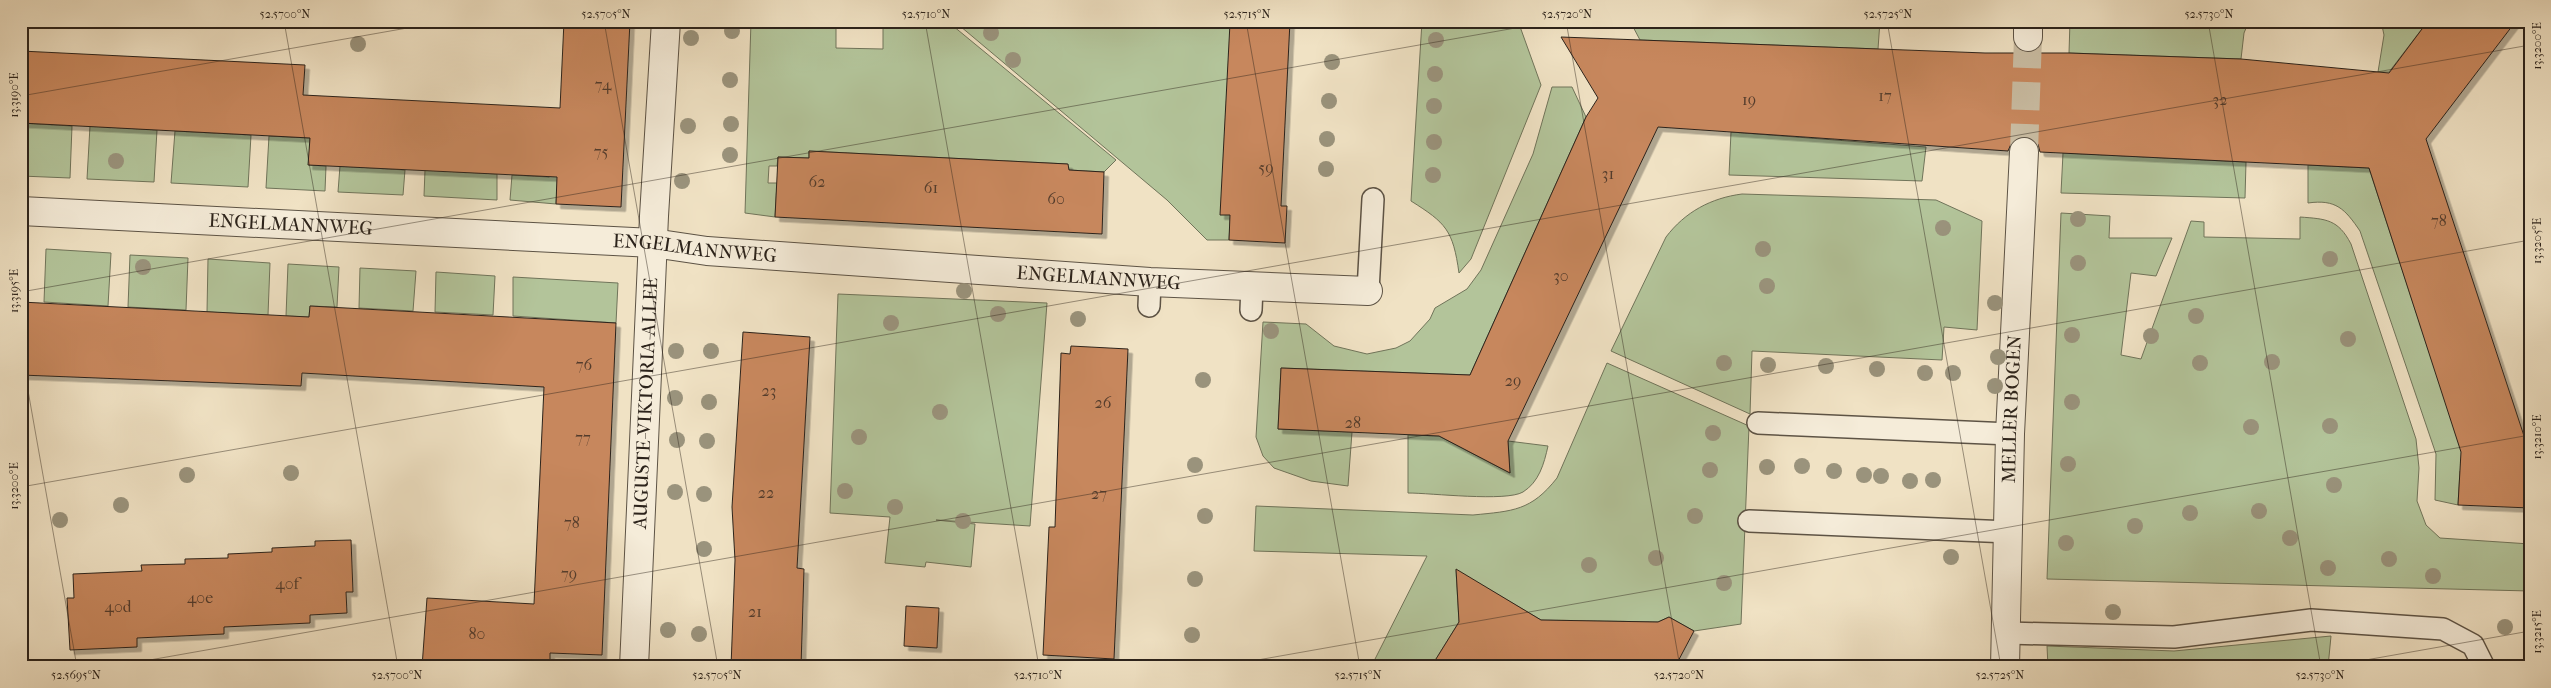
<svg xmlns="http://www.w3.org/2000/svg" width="2551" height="688" font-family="'IM FELL French Canon',serif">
  <defs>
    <filter id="shadow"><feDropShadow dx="4.5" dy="4.5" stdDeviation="0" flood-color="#0004"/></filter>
  </defs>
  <rect width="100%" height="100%" fill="#f0e2c4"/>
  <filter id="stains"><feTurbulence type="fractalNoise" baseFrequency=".004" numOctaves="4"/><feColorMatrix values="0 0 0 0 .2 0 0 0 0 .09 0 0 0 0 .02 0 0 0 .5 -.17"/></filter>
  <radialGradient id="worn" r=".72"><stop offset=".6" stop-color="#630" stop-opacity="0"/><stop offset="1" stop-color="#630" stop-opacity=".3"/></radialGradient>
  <path fill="#b3c49a" stroke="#70745a" d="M751 21H836V48L883 49V21H947L1116 160 1104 172 1069 170 1067 164 809 151V158L778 157 777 166H769L768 183H777L775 217 745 213Z
    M954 21H1241L1229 240H1207L1167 200Z
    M1422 21H1518L1541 85 1471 259 1459 273C1453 230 1446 223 1411 201Z
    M1630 21H1880L1878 49 1640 40Z
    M2070 21H2249L2244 33 2241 59 2069 53Z
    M2381 21H2428L2389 72H2378L2384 35Z
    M1552 87H1572L1586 117 1470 375 1281 368 1278 429 1352 432 1348 486 1311 481 1274 468 1263 456 1256 437 1263 322 1306 324 1334 346 1367 354 1396 348 1410 341 1430 319 1435 308 1467 289 1481 270 1533 154Z
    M21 123 72 126 70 178 21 176Z
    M90 126 157 130 154 182 87 179Z
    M175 131 251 135 248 187 171 183Z
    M1731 132 1926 147 1922 181 1729 175Z
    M269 136 310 138 309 165 326 166 325 191 266 188Z
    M2063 153 2246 162 2245 198 2061 193Z
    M2308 165 2369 168 2468 471H2460L2458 505 2435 500 2436 454 2360 231C2345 209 2336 199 2308 203Z
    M340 166 405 170 403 195 338 192Z
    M425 170 497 174V200L424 196Z
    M558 171 556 204 510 200 512 175 549 177Z
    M1742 194 1936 200 1982 221 1977 330 1944 327 1942 360 1752 351 1750 414 1611 351 1666 237C1685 212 1711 198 1742 194Z
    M2061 213 2110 216 2109 238H2172L2156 276 2131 273 2121 355 2141 359 2191 221 2204 222V237L2300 239V217C2326 219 2338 219 2351 244L2416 439 2419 468 2417 501 2426 525 2440 538 2530 544V591L2047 579Z
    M21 248H26L23 301H21Z
    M46 249 111 253 108 306 44 302Z
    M130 255 188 258 186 310 128 307Z
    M208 259 270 263 268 315 207 312Z
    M288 264 339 267 337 307 310 306 309 317 286 316Z
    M360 268 416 271 413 311 359 308Z
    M436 272 495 276 493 315 435 312Z
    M513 277 618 283 616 323 513 316Z
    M838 294 1047 303 1030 526 936 520 975 524 971 567 926 562 925 567 885 563 890 517 830 513Z
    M1607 363 1749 426 1741 624 1694 631 1669 617 1658 622 1541 620 1456 570 1459 622 1431 667H1371L1427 556 1254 551 1256 506 1473 515C1513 511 1531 511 1557 478Z
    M1408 435 1439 436 1510 473 1508 441 1548 446C1544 464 1539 482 1523 492 1506 502 1431 493 1408 493Z
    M2331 636 2328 667H2048L2047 646 2174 651Z"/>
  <path fill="#c7875d" stroke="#2c231b" filter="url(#shadow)" d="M564 21H630L621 207 556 204 557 177 308 165 310 138 21 123V51L305 65 303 95 560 108Z
    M1241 21H1290L1281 206H1287L1285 243 1229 240 1230 215H1220L1230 23Z
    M2428 21H2516L2426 139 2530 454V508L2458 505 2461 452 2369 168 2040 152 2038 144 2032 139 2025 136 2016 138 2011 144 2008 151 1658 127 1508 441 1510 473 1439 436 1278 429 1281 368 1470 375 1586 117 1598 98 1561 37 1985 53H2069L2241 59 2389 73Z
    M809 151 1068 164 1069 170 1104 172 1102 234 775 217 778 157 809 158Z
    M21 302 309 317 310 306 616 323 602 655 550 653V667H422L427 598 534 604 544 387 302 373 301 386 21 375Z
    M743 332 810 337 797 568 804 569 801 667H731L735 560 732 507Z
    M1071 346 1128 349 1114 659 1043 655 1049 527H1055L1061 353 1070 354Z
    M351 540 353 592H346L347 613 310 615V623L224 627V634L137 638V647L70 650 67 598H74L73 574 142 571 141 565 185 564V559L228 558V554L272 552V548L315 546V541Z
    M1456 569 1541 620 1658 622 1669 617 1694 631 1675 667H1431L1459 622Z
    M906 606 939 608 937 648 904 646Z"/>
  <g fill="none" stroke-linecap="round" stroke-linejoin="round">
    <path stroke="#c9bca2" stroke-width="28" stroke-dasharray="28 14" stroke-linecap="butt" d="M2024 152 2028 37"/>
    <g stroke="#5d5345" stroke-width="24">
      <path id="service" d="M1368 291 1373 199
        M1149 306 1150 282
        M1251 310 1252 286
        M1758 423 2010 434
        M1749 521 2009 532
        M2007 633 2174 637 2311 620 2443 629 2473 645 2484 667"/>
    </g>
    <g stroke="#5d5345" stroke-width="30">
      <g id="minor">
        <path d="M2028 37V21"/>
        <path id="s1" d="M21 211 653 243 707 251 1150 282 1368 291"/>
        <path id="s2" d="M634 667 654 216 666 21"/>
        <path id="s3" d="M2005 667 2010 434 2024 152"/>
      </g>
    </g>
    <use href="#service" stroke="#f5ecd9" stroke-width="21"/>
    <use href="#minor" stroke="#f5ecd9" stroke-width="28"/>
  </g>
  <g fill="#9a937c">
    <circle cx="732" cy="31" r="8"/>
    <circle cx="991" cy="33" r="8"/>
    <circle cx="691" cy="38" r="8"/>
    <circle cx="1436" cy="40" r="8"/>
    <circle cx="358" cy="44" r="8"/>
    <circle cx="1013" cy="60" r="8"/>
    <circle cx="1332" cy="62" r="8"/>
    <circle cx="1435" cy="74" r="8"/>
    <circle cx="730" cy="80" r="8"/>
    <circle cx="1329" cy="101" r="8"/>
    <circle cx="1434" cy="106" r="8"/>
    <circle cx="731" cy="124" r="8"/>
    <circle cx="688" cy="126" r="8"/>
    <circle cx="1327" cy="139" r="8"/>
    <circle cx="1434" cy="142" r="8"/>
    <circle cx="730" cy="155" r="8"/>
    <circle cx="116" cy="161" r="8"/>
    <circle cx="1326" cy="169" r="8"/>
    <circle cx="1433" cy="175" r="8"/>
    <circle cx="682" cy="181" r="8"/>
    <circle cx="2078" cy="219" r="8"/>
    <circle cx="1943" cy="228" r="8"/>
    <circle cx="1763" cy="249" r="8"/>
    <circle cx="2330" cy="259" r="8"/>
    <circle cx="2078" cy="263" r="8"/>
    <circle cx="143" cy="267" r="8"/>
    <circle cx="1767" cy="286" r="8"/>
    <circle cx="964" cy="291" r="8"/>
    <circle cx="1995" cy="303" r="8"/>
    <circle cx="998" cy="314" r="8"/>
    <circle cx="2196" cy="316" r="8"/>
    <circle cx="1078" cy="319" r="8"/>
    <circle cx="891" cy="323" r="8"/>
    <circle cx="1271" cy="331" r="8"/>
    <circle cx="2072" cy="335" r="8"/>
    <circle cx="2151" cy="336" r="8"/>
    <circle cx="2348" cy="339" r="8"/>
    <circle cx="676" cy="351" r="8"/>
    <circle cx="711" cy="351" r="8"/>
    <circle cx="1998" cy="357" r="8"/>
    <circle cx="2272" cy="362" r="8"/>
    <circle cx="1724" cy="363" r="8"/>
    <circle cx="2200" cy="363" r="8"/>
    <circle cx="1768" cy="365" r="8"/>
    <circle cx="1826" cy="366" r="8"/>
    <circle cx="1877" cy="369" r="8"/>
    <circle cx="1925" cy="373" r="8"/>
    <circle cx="1953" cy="373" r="8"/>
    <circle cx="1203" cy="380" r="8"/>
    <circle cx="1995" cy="386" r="8"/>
    <circle cx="675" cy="398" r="8"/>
    <circle cx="709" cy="402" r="8"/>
    <circle cx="2072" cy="402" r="8"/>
    <circle cx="940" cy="412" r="8"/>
    <circle cx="2330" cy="426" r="8"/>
    <circle cx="2251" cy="427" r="8"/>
    <circle cx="1713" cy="433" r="8"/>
    <circle cx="859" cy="437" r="8"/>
    <circle cx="677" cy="440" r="8"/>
    <circle cx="707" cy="441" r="8"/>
    <circle cx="2068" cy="464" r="8"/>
    <circle cx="1195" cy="465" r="8"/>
    <circle cx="1802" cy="466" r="8"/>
    <circle cx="1767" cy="467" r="8"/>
    <circle cx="1710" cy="470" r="8"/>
    <circle cx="1834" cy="471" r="8"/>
    <circle cx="291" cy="473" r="8"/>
    <circle cx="187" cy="475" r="8"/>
    <circle cx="1864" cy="475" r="8"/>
    <circle cx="1881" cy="476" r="8"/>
    <circle cx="1933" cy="480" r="8"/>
    <circle cx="1910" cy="481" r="8"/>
    <circle cx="2334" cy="485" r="8"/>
    <circle cx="845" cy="491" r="8"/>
    <circle cx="675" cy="492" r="8"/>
    <circle cx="704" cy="494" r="8"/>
    <circle cx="121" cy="505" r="8"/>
    <circle cx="895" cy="507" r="8"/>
    <circle cx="2259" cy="511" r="8"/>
    <circle cx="2190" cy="513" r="8"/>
    <circle cx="1205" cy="516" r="8"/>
    <circle cx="1695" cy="516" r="8"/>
    <circle cx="60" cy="520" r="8"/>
    <circle cx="963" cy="521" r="8"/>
    <circle cx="2135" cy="526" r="8"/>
    <circle cx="2290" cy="538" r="8"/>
    <circle cx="2066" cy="543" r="8"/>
    <circle cx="704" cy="549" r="8"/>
    <circle cx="1951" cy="557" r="8"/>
    <circle cx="1656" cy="558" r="8"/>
    <circle cx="2389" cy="559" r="8"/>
    <circle cx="1589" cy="565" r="8"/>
    <circle cx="2328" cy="568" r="8"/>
    <circle cx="2433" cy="576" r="8"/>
    <circle cx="1195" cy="579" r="8"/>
    <circle cx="1724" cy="583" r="8"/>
    <circle cx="2113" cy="612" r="8"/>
    <circle cx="2505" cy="627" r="8"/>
    <circle cx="668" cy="630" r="8"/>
    <circle cx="699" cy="634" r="8"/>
    <circle cx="1192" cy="635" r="8"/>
  </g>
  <path fill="none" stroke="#2c231b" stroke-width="1" stroke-opacity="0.45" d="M284 21 398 667M604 21 718 667M925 21 1039 667M1246 21 1360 667M1566 21 1680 667M1887 21 2001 667M2208 21 2321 667M2528 21 2530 30M21 96 447 21M21 292 1555 21M21 351 77 667M21 487 2530 45M110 667 2530 240M1218 667 2530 435M2326 667 2530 631"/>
  <g text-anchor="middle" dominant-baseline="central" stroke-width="4.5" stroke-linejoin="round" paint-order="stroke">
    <g font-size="16" fill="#533c2c">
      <text x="603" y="84">74</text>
      <text x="1885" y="95">17</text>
      <text x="1749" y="99">19</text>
      <text x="2220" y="99">32</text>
      <text x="601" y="151">75</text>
      <text x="1266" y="167">59</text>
      <text x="1608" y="173">31</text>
      <text x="817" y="181">62</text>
      <text x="931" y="187">61</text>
      <text x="1056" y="198">60</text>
      <text x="2439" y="220">78</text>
      <text x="1561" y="275">30</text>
      <text x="584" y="364">76</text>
      <text x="1513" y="380">29</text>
      <text x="769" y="390">23</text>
      <text x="1103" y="402">26</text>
      <text x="1353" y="422">28</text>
      <text x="583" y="437">77</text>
      <text x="766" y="492">22</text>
      <text x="1099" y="493">27</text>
      <text x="572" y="522">78</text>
      <text x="569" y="573">79</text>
      <text x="287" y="583">40f</text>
      <text x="200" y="597">40e</text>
      <text x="118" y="606">40d</text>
      <text x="755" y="611">21</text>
      <text x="477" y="633">80</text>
    </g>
    <g font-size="19" fill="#2c231b" stroke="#f5ecd9">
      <text stroke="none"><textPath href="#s1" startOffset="270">ENGELMANNWEG</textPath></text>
      <text stroke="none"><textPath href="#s1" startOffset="675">ENGELMANNWEG</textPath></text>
      <text stroke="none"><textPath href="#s1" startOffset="1080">ENGELMANNWEG</textPath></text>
      <text stroke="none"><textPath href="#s2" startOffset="264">AUGUSTE-VIKTORIA-ALLEE</textPath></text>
      <text stroke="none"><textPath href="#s3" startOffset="258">MELLER BOGEN</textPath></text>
    </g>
  </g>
  <rect width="2551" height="688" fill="none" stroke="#f0e2c4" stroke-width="55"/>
  <rect x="28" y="28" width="2496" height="632" fill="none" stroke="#2c231b" stroke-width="2"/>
  <g font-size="12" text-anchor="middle" fill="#2c231b">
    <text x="285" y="18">52.5700°N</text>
    <text x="606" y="18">52.5705°N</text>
    <text x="926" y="18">52.5710°N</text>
    <text x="1247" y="18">52.5715°N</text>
    <text x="1567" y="18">52.5720°N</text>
    <text x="1888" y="18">52.5725°N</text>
    <text x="2209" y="18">52.5730°N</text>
    <text transform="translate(2537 46) rotate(-90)" y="4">13.3200°E</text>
    <text transform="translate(14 95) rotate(-90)" y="4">13.3190°E</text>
    <text transform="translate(2537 241) rotate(-90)" y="4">13.3205°E</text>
    <text transform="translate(14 291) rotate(-90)" y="4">13.3195°E</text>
    <text transform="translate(2537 437) rotate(-90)" y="4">13.3210°E</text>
    <text transform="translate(14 486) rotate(-90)" y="4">13.3200°E</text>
    <text transform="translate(2537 632) rotate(-90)" y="4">13.3215°E</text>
    <text x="76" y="679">52.5695°N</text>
    <text x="397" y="679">52.5700°N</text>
    <text x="717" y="679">52.5705°N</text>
    <text x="1038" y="679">52.5710°N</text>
    <text x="1358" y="679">52.5715°N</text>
    <text x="1679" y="679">52.5720°N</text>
    <text x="2000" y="679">52.5725°N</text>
    <text x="2320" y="679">52.5730°N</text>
  </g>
  <rect width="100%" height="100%" filter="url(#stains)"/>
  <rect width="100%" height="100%" fill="url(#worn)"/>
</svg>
